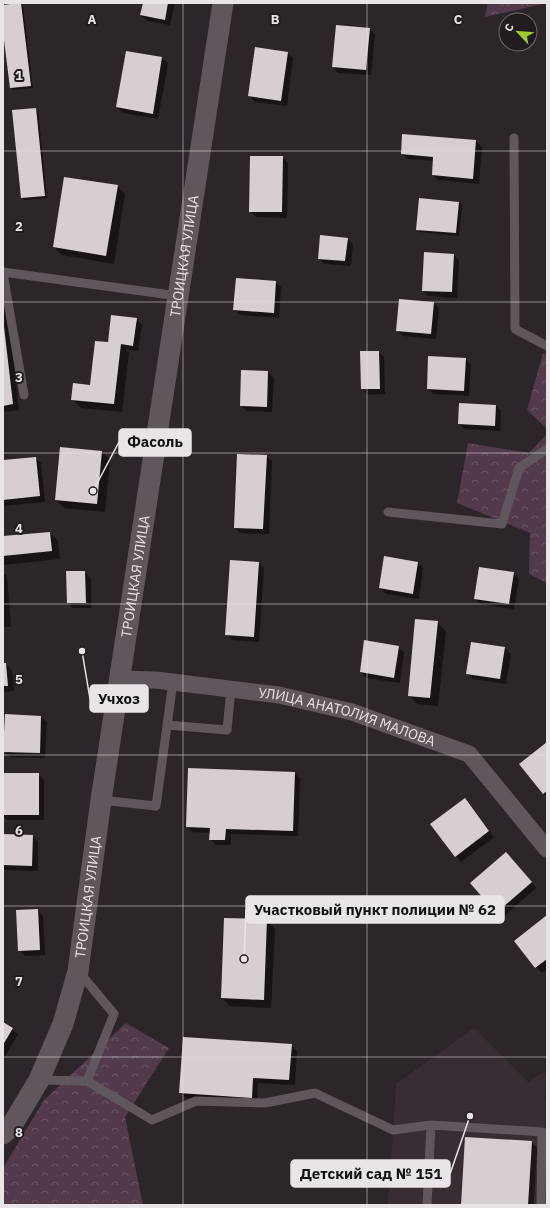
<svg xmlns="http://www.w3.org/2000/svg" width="550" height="1208" font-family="'IBM Plex Sans',sans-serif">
  <defs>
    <pattern id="forest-crowns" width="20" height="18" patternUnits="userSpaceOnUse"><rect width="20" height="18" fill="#53394c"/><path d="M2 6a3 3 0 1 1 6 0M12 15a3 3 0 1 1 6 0" fill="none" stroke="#6c5666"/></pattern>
  </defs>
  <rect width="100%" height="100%" fill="#2c252a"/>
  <path fill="#382c35" d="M474 1028 528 1082 543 1072 547 1077V1094L543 1097 547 1102V1205H388L396 1084Z"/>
  <path fill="url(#forest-crowns)" d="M488 3H547L485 17Z
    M543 353 547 355V429L527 410Z
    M547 434V583L529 574 530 533 457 503 468 443 529 453Z
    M126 1023 169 1048 125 1117 143 1205H3V1168L44 1100Z"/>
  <path fill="#0007" d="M144 3H175L170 25 147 21 141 15Z
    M21 4 23 6 33 88 13 90 11 88 3 23V6Z
    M369 29 375 34 371 75 338 73 333 67Z
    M127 52 162 58 168 64 158 119 123 113 117 107Z
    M288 53 293 58 287 106 255 102 250 96Z
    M35 109 38 111 47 198 24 200 22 198Z
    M476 141 482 147 479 184 438 180 433 175 434 161 407 159 402 154Z
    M282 157 288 163 287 218 256 217 250 211Z
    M117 186 125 194 114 264 62 255 54 247Z
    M420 199 459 202 462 205 459 236 420 232 417 229Z
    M347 239 353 244 351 266 324 264 319 258Z
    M453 254 459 260 457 298 428 296 423 291Z
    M276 282 281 287 279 318 240 315 234 310Z
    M3 299 7 303 19 410 3 412Z
    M433 303 439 308 436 339 403 336 397 331Z
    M136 319 142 325 138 351 125 349 129 353 122 412 81 408 72 399 91 386 110 344Z
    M361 352H378L384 357 385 394 368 395 362 389Z
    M466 359 471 365 469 396 433 394 428 389Z
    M268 372 274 378 272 412 246 411 241 405Z
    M496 406 501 411 500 431 465 429 459 424Z
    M102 452 110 460 105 512 64 508 56 500Z
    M266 456 272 461 269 534 240 533 235 528Z
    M35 458 41 463 45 502 3 506V461Z
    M50 533 58 541 60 559 3 565V537Z
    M258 562 264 568 259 642 232 640 226 634Z
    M418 562 423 568 419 599 386 594 380 588Z
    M85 572 91 578V608H73L68 603Z
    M3 573 7 576 11 627H3Z
    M513 573 519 579 514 609 481 604 475 599Z
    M437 622 446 631 438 706 417 704 409 695Z
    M472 643 505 648 511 654 506 684 473 679 467 674Z
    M398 647 404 652 400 683 366 678 361 672Z
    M3 664H6L12 670 14 691 3 692Z
    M41 717 47 722 45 758 10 757 4 751Z
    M547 743V797L520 764Z
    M294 773 300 778 298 836 231 834V845H216L210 839 211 833 192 832 187 827Z
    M3 774H38L44 780V820H7L3 817Z
    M470 805 494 837 461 862 432 825Z
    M3 835 33 836 38 842V871L5 870 3 868Z
    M512 859 536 888 502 918 497 912Z
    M38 910 43 916 45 955 25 956 19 950Z
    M547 916V969L542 973 515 941Z
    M267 920 275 929 271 1008 230 1006 222 998Z
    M3 1023 18 1034 3 1060Z
    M291 1045 297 1051 295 1085 258 1083 257 1103 186 1098 180 1093Z
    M532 1142 537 1148 534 1205H462Z"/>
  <path fill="#d7ced4" d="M18 3H21L31 86 10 88 3 32V5Z
    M143 3H168L165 20 140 15Z
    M336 25 370 28 366 70 332 67Z
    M255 47 288 52 281 101 248 96Z
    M126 51 162 57 153 114 116 107Z
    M36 108 45 196 21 198 12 110Z
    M402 134 476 140 473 179 432 175 433 157 401 154Z
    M250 156H283L282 212H249Z
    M64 177 118 185 106 256 53 247Z
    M419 198 459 202 456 233 416 230Z
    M320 235 348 238 345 261 318 259Z
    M424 252 454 254 452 292 422 291Z
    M236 278 276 281 274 313 233 310Z
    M399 299 434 302 431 334 396 331Z
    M111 315 137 318 133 346 121 344 114 404 71 400 73 383 90 385 95 341 108 342Z
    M3 318 13 404 3 406Z
    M360 351H379L380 389H361Z
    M428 356 466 358 464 391 427 389Z
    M241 370 268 371 267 407 240 406Z
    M459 403 496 405 495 426 458 424Z
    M60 447 102 451 97 504 55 500Z
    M237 454 267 455 263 529 234 528Z
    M36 457 40 496 3 500V460Z
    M50 532 52 551 3 556V536Z
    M384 556 418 562 413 594 379 588Z
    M230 560 259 562 254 637 225 635Z
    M479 567 514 572 509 604 474 599Z
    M66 571H85L86 603H67Z
    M415 619 438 621 430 698 408 696Z
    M364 640 399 646 394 678 360 672Z
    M471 642 505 647 500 679 466 674Z
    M3 663H6L8 686H3Z
    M5 714 41 716 40 753 3 752Z
    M547 742V791L543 794 519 764Z
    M188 768 295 772 293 831 226 829 225 840H209L210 828 186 827Z
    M3 773H39V815H3Z
    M465 798 489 831 455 857 430 824Z
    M3 834 33 835 32 866 3 865Z
    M506 852 532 882 496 913 470 883Z
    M38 909 40 950 18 951 16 910Z
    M547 915V959L535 968 514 941Z
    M224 918 267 919 264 1000 221 998Z
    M3 1022 13 1028 3 1045Z
    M183 1037 292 1044 289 1080 253 1078 252 1098 179 1093Z
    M465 1137 532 1141 528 1205H461Z"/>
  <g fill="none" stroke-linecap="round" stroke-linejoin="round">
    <path stroke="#5f575d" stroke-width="9" d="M514 138 515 329 547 346
      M3 272 178 296
      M3 273 24 395
      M388 512 502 524 519 468 547 449
      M167 725 227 730 231 689
      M101 800 156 806 173 682
      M39 1080 87 1081 114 1014 79 972
      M87 1081 152 1120 196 1101 265 1103 315 1093 393 1130 431 1125 542 1132 541 1205
      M427 1205 431 1125"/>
    <path stroke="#5f575d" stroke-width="17" id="s1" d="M120 679 156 680 279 695 352 712 469 754 547 849"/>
    <path stroke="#5f575d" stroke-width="21" id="s2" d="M3 1134 12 1125 39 1080 63 1024 78 971 101 800 223 3"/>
  </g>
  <path fill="none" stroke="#e8e4e7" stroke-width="1" stroke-opacity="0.55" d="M183 3V1205M367 3V1205M3 151H547M3 302H547M3 453H547M3 604H547M3 755H547M3 906H547M3 1057H547"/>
  <g text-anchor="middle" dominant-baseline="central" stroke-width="4" stroke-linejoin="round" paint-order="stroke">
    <g font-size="14" fill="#e8e4e7" stroke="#221c20">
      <text stroke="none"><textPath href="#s2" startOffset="904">ТРОИЦКАЯ УЛИЦА</textPath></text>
      <text stroke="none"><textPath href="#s2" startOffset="580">ТРОИЦКАЯ УЛИЦА</textPath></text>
      <text stroke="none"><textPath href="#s1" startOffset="231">УЛИЦА АНАТОЛИЯ МАЛОВА</textPath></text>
      <text stroke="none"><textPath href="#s2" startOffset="256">ТРОИЦКАЯ УЛИЦА</textPath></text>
    </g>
  </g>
  <g font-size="13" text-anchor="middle" font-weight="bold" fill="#e8e4e7" stroke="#221c20" stroke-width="4" stroke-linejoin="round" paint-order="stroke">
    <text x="92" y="24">A</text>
    <text x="275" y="24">B</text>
    <text x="458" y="24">C</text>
    <text x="19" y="80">1</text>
    <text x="19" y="231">2</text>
    <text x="19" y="382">3</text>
    <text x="19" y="533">4</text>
    <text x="19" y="684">5</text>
    <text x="19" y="835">6</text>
    <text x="19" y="986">7</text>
    <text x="19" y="1137">8</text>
  </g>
  <path fill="none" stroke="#e8e4e7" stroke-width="1.5" d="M93 491L119 442M82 651L90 699M244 959L246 910M470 1116L450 1174"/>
  <g fill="#e8e4e7" stroke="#221c20" stroke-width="1.5">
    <circle cx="93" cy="491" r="4"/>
    <circle cx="82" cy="651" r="4"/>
    <circle cx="244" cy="959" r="4"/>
    <circle cx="470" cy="1116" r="4"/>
  </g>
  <g fill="#e8e4e7" stroke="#e8e4e7" stroke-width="1.5">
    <rect x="119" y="429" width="72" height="27" rx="4"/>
    <rect x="90" y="685" width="58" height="27" rx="4"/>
    <rect x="246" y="896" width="258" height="27" rx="4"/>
    <rect x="291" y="1160" width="159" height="27" rx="4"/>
  </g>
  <g font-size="15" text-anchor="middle" font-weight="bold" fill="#111">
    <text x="155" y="447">Фасоль</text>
    <text x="119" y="704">Учхоз</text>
    <text x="375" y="915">Участковый пункт полиции № 62</text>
    <text x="371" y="1179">Детский сад № 151</text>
  </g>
  <rect width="550" height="1208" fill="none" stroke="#e8e4e7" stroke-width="8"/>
  <g transform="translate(518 32) rotate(296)"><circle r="19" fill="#221c20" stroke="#716c70"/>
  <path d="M0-3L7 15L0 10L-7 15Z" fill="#9ccb32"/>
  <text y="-6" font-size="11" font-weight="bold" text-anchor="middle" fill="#e8e4e7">С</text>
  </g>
</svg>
